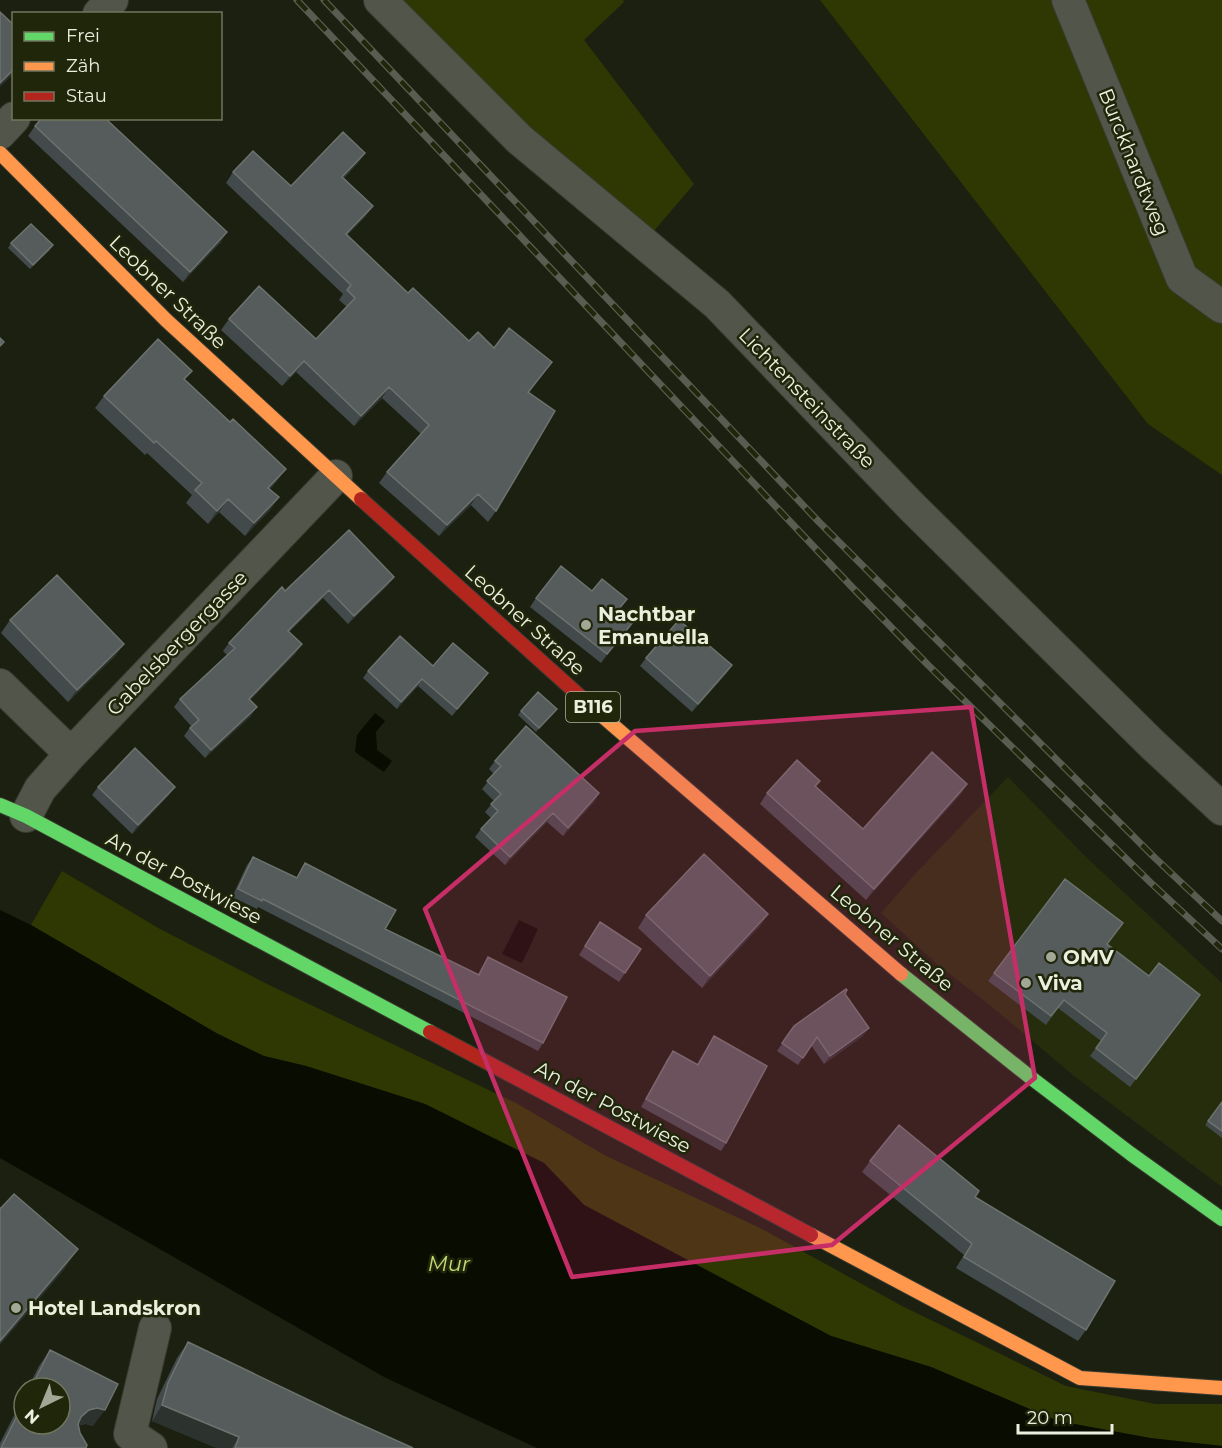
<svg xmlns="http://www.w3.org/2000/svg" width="1222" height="1448" font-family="Montserrat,sans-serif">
  <rect width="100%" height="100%" fill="#1c2010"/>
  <path fill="#262d0c" d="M1008 777 1087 858 1222 983V1187L1074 1076 991 1006 938 965 881 913 916 873Z"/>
  <path fill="#2f3802" d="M392 0H623L624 2 584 40 694 184 653 232 528 133Z
    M820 0H1222V475L1148 424Z
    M62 871 160 929 265 983 516 1103 606 1156 760 1228 902 1306 1066 1386 1155 1404H1222V1446L1150 1438 1058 1421 931 1367 831 1336 584 1205 544 1163 425 1104 306 1066 264 1056 218 1034 31 925Z"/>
  <path fill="#090c01" d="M375 713 385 721 376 732 377 750 392 761 384 772 355 752 357 735Z
    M0 910 31 925 218 1034 264 1056 306 1066 425 1104 544 1163 584 1205 831 1336 931 1367 1058 1421 1150 1438 1222 1446V1448H537L386 1378 0 1158Z
    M519 920 538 929 522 963 502 954Z"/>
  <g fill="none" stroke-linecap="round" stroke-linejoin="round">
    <g stroke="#383b30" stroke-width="34">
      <path id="street" d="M380 0 519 139 717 304 912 507 1153 745 1222 809
        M1068 0 1182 278 1222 307
        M99 14 112 0
        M0 133 14 118
        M0 685 71 754
        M26 816 40 789 71 754 336 476
        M151 1448 130 1434 155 1328"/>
    </g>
    <g stroke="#383b30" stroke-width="16">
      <path id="fast" d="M0 805 26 816 430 1032
        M901 974 1030 1077 1131 1154 1222 1219"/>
    </g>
    <g stroke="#383b30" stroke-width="16">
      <path id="slow" d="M0 153 166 320 361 499
        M593 708 901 974
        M811 1235 1080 1378 1222 1388"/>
    </g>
    <g stroke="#383b30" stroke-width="16">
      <path id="jam" d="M361 499 593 708
        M430 1032 811 1235"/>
    </g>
    <use href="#street" stroke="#52564a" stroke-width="32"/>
    <use href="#fast" stroke="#63d668" stroke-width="14"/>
    <use href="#slow" stroke="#ff974d" stroke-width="14"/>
    <use href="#jam" stroke="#b3261e" stroke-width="14"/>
    <g stroke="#595c51" stroke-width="7">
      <path id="rail" d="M297 0 850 585 928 665 1150 882 1222 949
        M324 0 819 522 1155 858 1222 921"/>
    </g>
    <use href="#rail" stroke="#20260a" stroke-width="4.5" stroke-dasharray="14" stroke-linecap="butt"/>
  </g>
  <path fill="#434a4b" d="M42 118H110L108 121 221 242 183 282 28 136 35 126Z
    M365 153 358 163 344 178 373 206 365 217 347 235 408 293 469 341 552 362 529 393 496 511 488 522 471 505 439 536 379 483 387 472 421 434 382 398 354 426 296 372 282 386 221 330 229 319 316 339 347 307 339 300 343 294 226 183 233 172 291 186Z
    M11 243 50 250 30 269 8 248Z
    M185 381 277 481 270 489 279 497 270 510 245 536 219 512 208 524 186 503 192 495 147 453 145 455 95 408 104 396Z
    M394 577 388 585 348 624 323 598 289 632 296 653 250 700 251 716 205 758 184 736 191 726 174 707 180 699 227 655 223 651 229 643 285 591Z
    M592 591 618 610 633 622 601 663 530 607 536 598Z
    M10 620 124 644 115 656 68 702 1 633Z
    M646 658 732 665 726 674 692 712 640 666Z
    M433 666 488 673 483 680 452 716 418 686 397 709 363 678 368 671Z
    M521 711 554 713 536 732 518 715Z
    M495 761 599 793 594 802 563 836 547 822 505 865 475 837 481 829 491 818 485 812 494 801 482 789 494 774 489 769Z
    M820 781 816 787 863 829 967 784 960 795 866 900 760 804 767 793Z
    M98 787 169 795 132 834 92 795Z
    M253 857 296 878 305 863 385 929 478 974 488 957 543 1043 538 1051 258 907 257 909 232 897 247 865Z
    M768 914 760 926 702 988 638 928 646 915Z
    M600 922 641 949 619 982 579 955Z
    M1107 944 1149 976 1200 995 1130 1087 1090 1056 1101 1041 1058 1008 1046 1025 988 981 994 973Z
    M845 994 863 1036 824 1064 811 1045 798 1065 777 1051 794 1026Z
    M714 1036 726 1143 721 1151 641 1107 667 1059 673 1051 697 1064Z
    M1222 1102V1138L1205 1125Z
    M870 1161 979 1191 975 1197 1086 1330 1078 1341 956 1268 964 1255 862 1172Z
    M188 1342 342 1416 413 1448H217L152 1421 157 1399 177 1358Z
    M50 1350 93 1426 86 1424 79 1425 80 1433 86 1448H0V1443L24 1396V1424L60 1388H28L39 1366Z"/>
  <path fill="#2c322d" d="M14 69V73L0 87V83Z
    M365 153 358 163 335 187 342 177Z
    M373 206 365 217 339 244 346 234Z
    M227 232 221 242 183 282 190 272Z
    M53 245 50 250 30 269 33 265Z
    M304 361 296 372 282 386 290 376Z
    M389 387 382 398 354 426 361 416Z
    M286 469 277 481 260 500 268 488Z
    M478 494 471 505 439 536 447 525Z
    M279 497 270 510 245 536 254 523Z
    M228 499 219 512 208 524 217 511Z
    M394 577 388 585 348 624 354 616Z
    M329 590 323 598 282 639 288 631Z
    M633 622 627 631 601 663 607 654Z
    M124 644 115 656 68 702 77 690Z
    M302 644 296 653 243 708 249 699Z
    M732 665 726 674 692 712 698 704Z
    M488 673 483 680 452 716 457 709Z
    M422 679 418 686 397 709 401 702Z
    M257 707 251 716 205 758 211 750Z
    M967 784 960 795 866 900 874 889Z
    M175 787 169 795 132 834 138 825Z
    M599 793 594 802 563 836 568 828Z
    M553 813 547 822 505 865 510 857Z
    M768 914 760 926 702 988 710 976Z
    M869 1028 863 1036 824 1064 830 1056Z
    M78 1249 63 1271 0 1345V1341Z
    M162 1405 239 1437 232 1448H217L152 1421Z
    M97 1408 105 1410 93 1426 86 1424 78 1426 81 1417 89 1410Z"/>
  <path fill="#555c5b" stroke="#6c736f" stroke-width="1.5" d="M0 12 14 25V69L0 83Z
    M42 118H107L106 119 227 232 190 272 35 126Z
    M343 132 365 153 342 177 373 206 346 234 408 293 413 288 469 341 478 332 494 348 509 328 552 362 528 392 555 411 496 511 478 494 447 525 387 472 429 425 389 387 361 416 304 361 290 376 229 319 259 286 316 339 355 298 347 290 351 285 233 172 253 151 291 186Z
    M31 224 53 245 33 265 11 243Z
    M0 338 4 342 0 346Z
    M158 339 192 371 184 379 230 422 233 419 286 469 268 488 279 497 254 523 228 499 217 511 195 490 202 483 156 441 154 443 104 396Z
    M349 530 394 577 354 616 329 590 288 631 302 644 249 699 257 707 211 750 190 728 199 720 180 699 235 648 229 643 282 587 285 591Z
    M561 566 592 591 602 579 627 599 618 610 633 622 607 654 536 598Z
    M57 575 124 644 77 690 10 620Z
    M679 620 732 665 698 704 646 658Z
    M400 636 433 666 453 643 488 673 457 709 422 679 401 702 368 671Z
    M538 692 557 709 539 728 521 711Z
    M526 726 599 793 568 828 553 813 510 857 481 829 498 811 491 804 501 794 487 781 501 766 495 761Z
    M135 748 175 787 138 825 98 787Z
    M932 752 967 784 874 889 767 793 797 760 820 781 815 786 863 829Z
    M704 854 768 914 710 976 646 915Z
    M253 857 297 878 305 863 396 910 385 929 479 975 488 957 567 997 543 1043 263 899 262 901 238 889Z
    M1065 879 1123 923 1107 944 1149 976 1159 963 1200 995 1136 1079 1096 1048 1107 1033 1064 1000 1051 1016 994 973Z
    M600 922 641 949 625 973 585 946Z
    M846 989 847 990 845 994 869 1028 830 1056 817 1037 803 1058 782 1043 794 1026Z
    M714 1036 767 1066 726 1143 646 1099 673 1051 698 1065Z
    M1222 1102V1131L1208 1121Z
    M899 1125 979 1191 975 1197 1115 1281 1086 1330 964 1257 972 1244 870 1161Z
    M14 1194 78 1249 0 1341V1208H1Z
    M188 1342 342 1416 413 1448H235L239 1437 162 1405 168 1383Z
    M50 1350 118 1384 105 1410 97 1408 89 1410 81 1417 78 1424 80 1433 87 1445 86 1448H1L24 1402V1424H60V1388H31Z"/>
  <path fill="#c62e68" fill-opacity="0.2" stroke="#c62e68" stroke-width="4.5" stroke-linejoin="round" d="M971 707 1035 1078 832 1245 572 1277 425 909 635 731Z"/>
  <g fill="#a2a796" stroke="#20260a" stroke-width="2">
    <circle cx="586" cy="625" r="6"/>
    <circle cx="1051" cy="957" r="6"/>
    <circle cx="1026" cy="983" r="6"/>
    <circle cx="16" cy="1308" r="6"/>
  </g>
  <g text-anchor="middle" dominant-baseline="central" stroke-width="5" stroke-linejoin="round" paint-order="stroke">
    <rect fill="#20260a" stroke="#adb39e" stroke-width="1.5" x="566" y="692" width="54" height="30" rx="4.5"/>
    <g font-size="18" font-weight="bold" fill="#eaefde">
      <text x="593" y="707">B116</text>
    </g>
    <g font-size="20" fill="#eaefde" stroke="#20260a">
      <text transform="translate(1134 162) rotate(68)">Burckhardtweg</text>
      <text transform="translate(168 292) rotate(44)">Leobner Straße</text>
      <text transform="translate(807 398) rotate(46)">Lichtensteinstraße</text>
      <text transform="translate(525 620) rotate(42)">Leobner Straße</text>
      <text transform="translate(177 643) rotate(-46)">Gabelsbergergasse</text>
      <text transform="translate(184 878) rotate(28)">An der Postwiese</text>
      <text transform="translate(892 938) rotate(40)">Leobner Straße</text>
      <text transform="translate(613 1107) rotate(28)">An der Postwiese</text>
    </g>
    <g font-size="20" font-weight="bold" fill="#eaefde" stroke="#20260a" text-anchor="start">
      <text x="598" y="614">Nachtbar<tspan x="598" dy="23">Emanuella</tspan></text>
      <text x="1063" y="957">OMV</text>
      <text x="1038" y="983">Viva</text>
      <text x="28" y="1308">Hotel Landskron</text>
    </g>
    <g font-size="21" font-style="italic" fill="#c3d974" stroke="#20260a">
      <text x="449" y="1263">Mur</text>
    </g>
  </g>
  <rect x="12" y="12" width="210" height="108" fill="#20260a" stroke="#71765f" stroke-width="1.5"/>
  <rect x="24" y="32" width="30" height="9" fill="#63d668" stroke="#71765f" stroke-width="1.5"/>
  <text x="66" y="42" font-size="18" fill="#eaefde">Frei</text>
  <rect x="24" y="62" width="30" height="9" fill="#ff974d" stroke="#71765f" stroke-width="1.5"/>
  <text x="66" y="72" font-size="18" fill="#eaefde">Zäh</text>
  <rect x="24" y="92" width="30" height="9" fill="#b3261e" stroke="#71765f" stroke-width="1.5"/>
  <text x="66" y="102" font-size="18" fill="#eaefde">Stau</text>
  <g transform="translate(42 1406) rotate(223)"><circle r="28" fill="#20260a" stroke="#71765f" stroke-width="1.5"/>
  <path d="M0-4.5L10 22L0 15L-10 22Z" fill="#a2a796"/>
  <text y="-9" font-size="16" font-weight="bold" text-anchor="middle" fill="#eaefde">N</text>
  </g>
  <path d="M1018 1424v9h94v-9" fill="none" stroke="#eaefde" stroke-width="3"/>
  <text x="1027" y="1424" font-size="18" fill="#eaefde" stroke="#20260a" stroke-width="4.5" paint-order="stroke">20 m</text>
</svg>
